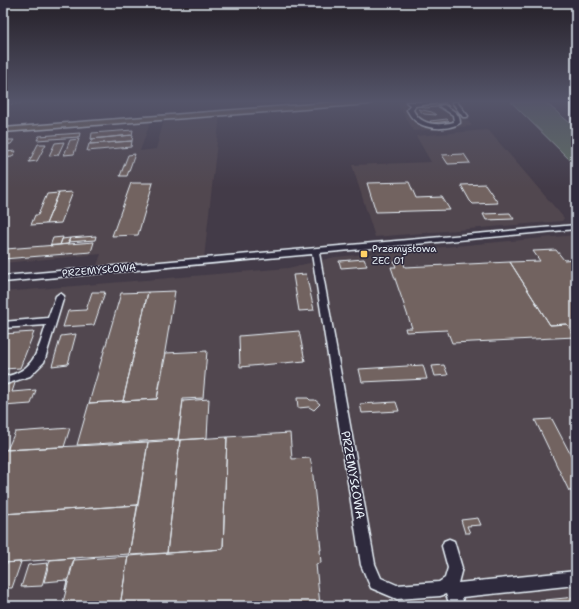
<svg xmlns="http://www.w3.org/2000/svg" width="579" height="609" font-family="'Shantell Sans',sans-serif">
  <rect width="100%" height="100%" fill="#433b48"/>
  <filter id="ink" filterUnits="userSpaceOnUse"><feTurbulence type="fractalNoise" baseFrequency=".025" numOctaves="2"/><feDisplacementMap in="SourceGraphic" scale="8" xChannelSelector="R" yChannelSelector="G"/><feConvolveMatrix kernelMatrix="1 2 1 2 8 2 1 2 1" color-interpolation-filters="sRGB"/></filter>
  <g filter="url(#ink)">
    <path fill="#51474f" d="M410 102H453L472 126 414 131 397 103Z
      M220 115 204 258 101 267 97 265 101 254 3 263V132L151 120 140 151 156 149 164 120Z
      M486 130 490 132 564 218 562 221 375 237 352 165 431 162 416 136Z
      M576 235V606H3V292L288 268 335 257Z"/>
    <path fill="#606e64" stroke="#a4b0ae" d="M511 102H545L576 128V166Z"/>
    <path fill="#726360" stroke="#e8f1f8" d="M447 104 449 106 425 108 421 106Z
      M418 109 432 112 436 115 424 114Z
      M447 119 449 121 432 123 430 121Z
      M133 130 132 135 91 139 92 133Z
      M80 133 79 137 37 140 39 136Z
      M133 135 132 141 90 144 92 139Z
      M79 139 74 154 64 155 70 140Z
      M3 140H14L11 144 3 145Z
      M132 141 131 147 87 151 89 144Z
      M64 142 58 155 49 156 55 143Z
      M38 144H46L37 161 29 162Z
      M16 151 12 157 3 158 4 152Z
      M135 154 127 176H120L128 155Z
      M464 154 470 163 448 164 442 155Z
      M409 182 416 198 442 197 450 210 376 212 367 183Z
      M131 183H153L138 235 112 236Z
      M485 184 498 203 473 204 470 201 461 185Z
      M73 192 61 223 46 224 59 193Z
      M59 193 46 224 31 225 35 215H38L47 194Z
      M510 213 514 219 486 220 483 214Z
      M96 236 95 240 68 242 70 238Z
      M63 237 60 245 50 246 53 238Z
      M70 238 68 244 60 245 62 239Z
      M94 242 91 252 3 259 6 249Z
      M556 250 564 260 576 259V337L567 324 550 325 510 262 540 261 533 251Z
      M364 259 367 266 341 268 339 261Z
      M403 261 405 267 510 262 550 325 567 324 575 337 452 343 447 330 406 332 405 328H412L391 267H396L394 262Z
      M306 274 314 310 299 311 293 275Z
      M175 291 157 399 123 401 148 292Z
      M92 292H105L94 325 63 327 68 311 86 310Z
      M148 292 123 401 89 403 121 293Z
      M299 331 305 361 240 367 239 336Z
      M34 332 20 368 3 369V334Z
      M76 334 68 364 52 366 61 336Z
      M207 351 203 398 183 399 178 439 77 445 89 403 157 399 166 353Z
      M423 365 427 379 362 382 359 369Z
      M444 365 448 375 435 376 432 366Z
      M16 380 12 392 36 390 31 404 3 406V381Z
      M297 398H308L310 400H315L320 404 314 410 309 407 298 408Z
      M209 399 207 438 178 440 183 401Z
      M396 402 399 411 362 413 360 404Z
      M552 419 574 461H576V491H569L535 420Z
      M70 428 64 447 7 450 15 432Z
      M290 433 292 459 310 458 312 467 321 550H320L321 563 316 564 320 606H120L128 556 223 549 227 437Z
      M227 437 223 549 167 553 180 440Z
      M180 440 167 553 129 555 148 442Z
      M148 442 138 505 3 514V450Z
      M138 505 129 554 3 563V514Z
      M478 518 481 525 467 526 470 533H465L461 520Z
      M128 556 120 606H62L74 560Z
      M74 558 65 590 67 580 44 582 50 560Z
      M21 562 12 588H3V563Z
      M48 563 42 586 21 587 28 565Z
      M576 597V606H548L545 600Z"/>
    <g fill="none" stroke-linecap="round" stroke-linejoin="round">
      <g stroke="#e8f1f8" stroke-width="3">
        <path id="minor" d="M406 102H445L415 106 413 110C421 126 438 126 454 122L453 115 439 106 444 105C451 110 460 112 460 123 449 130 428 130 417 122 412 119 410 115 407 110L410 105Z
          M452 102H457L468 116 467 117H463Z
          M576 225V229L319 253 375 564 381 578 397 585 439 582 445 578 448 568 442 546 444 541 449 539 454 541 462 568 458 583 576 571V585L462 597 464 606H450L446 594 440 596 397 599 371 588 361 565 312 254 3 282V276Z
          M60 293 64 296 44 362 30 376 3 385V377C34 372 38 351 46 325L3 328V322L48 318 56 296Z"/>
      </g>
      <g stroke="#e8f1f8" stroke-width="3">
        <path id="major" d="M339 102H372L369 104 3 132V128Z"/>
      </g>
      <path stroke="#e8f1f8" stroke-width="1" stroke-dasharray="2 2" stroke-linecap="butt" d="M3 105 36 102"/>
      <use href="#minor" fill="#2f2a3d" fill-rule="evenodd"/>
      <use href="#major" fill="#76695c" fill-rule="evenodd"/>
    </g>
  </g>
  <linearGradient id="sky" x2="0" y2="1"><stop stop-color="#252028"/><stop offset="0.54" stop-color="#55556a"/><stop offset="1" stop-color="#55556a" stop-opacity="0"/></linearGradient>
  <rect width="579" height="188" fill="url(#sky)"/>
  <rect fill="#ffd166" stroke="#2f2a3d" stroke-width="1.5" x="360" y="250" width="8" height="8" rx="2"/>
  <g text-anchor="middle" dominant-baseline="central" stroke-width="3" stroke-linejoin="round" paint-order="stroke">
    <g font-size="10" fill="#e8f1f8" stroke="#2f2a3d" text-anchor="start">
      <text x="372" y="248">Przemysłowa<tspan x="372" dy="12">ZEC 01</tspan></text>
    </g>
    <g font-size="10" fill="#e8f1f8" stroke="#2f2a3d">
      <text transform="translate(99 270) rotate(-5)">PRZEMYSŁOWA</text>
    </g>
    <g font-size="12" fill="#e8f1f8" stroke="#2f2a3d">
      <text transform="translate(353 475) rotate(80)">PRZEMYSŁOWA</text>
    </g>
  </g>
  <rect width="579" height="609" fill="none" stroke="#2f2a3d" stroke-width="16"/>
  <rect x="8" y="8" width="563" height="593" fill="none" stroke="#e8f1f8" stroke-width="1.5" filter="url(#ink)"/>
</svg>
